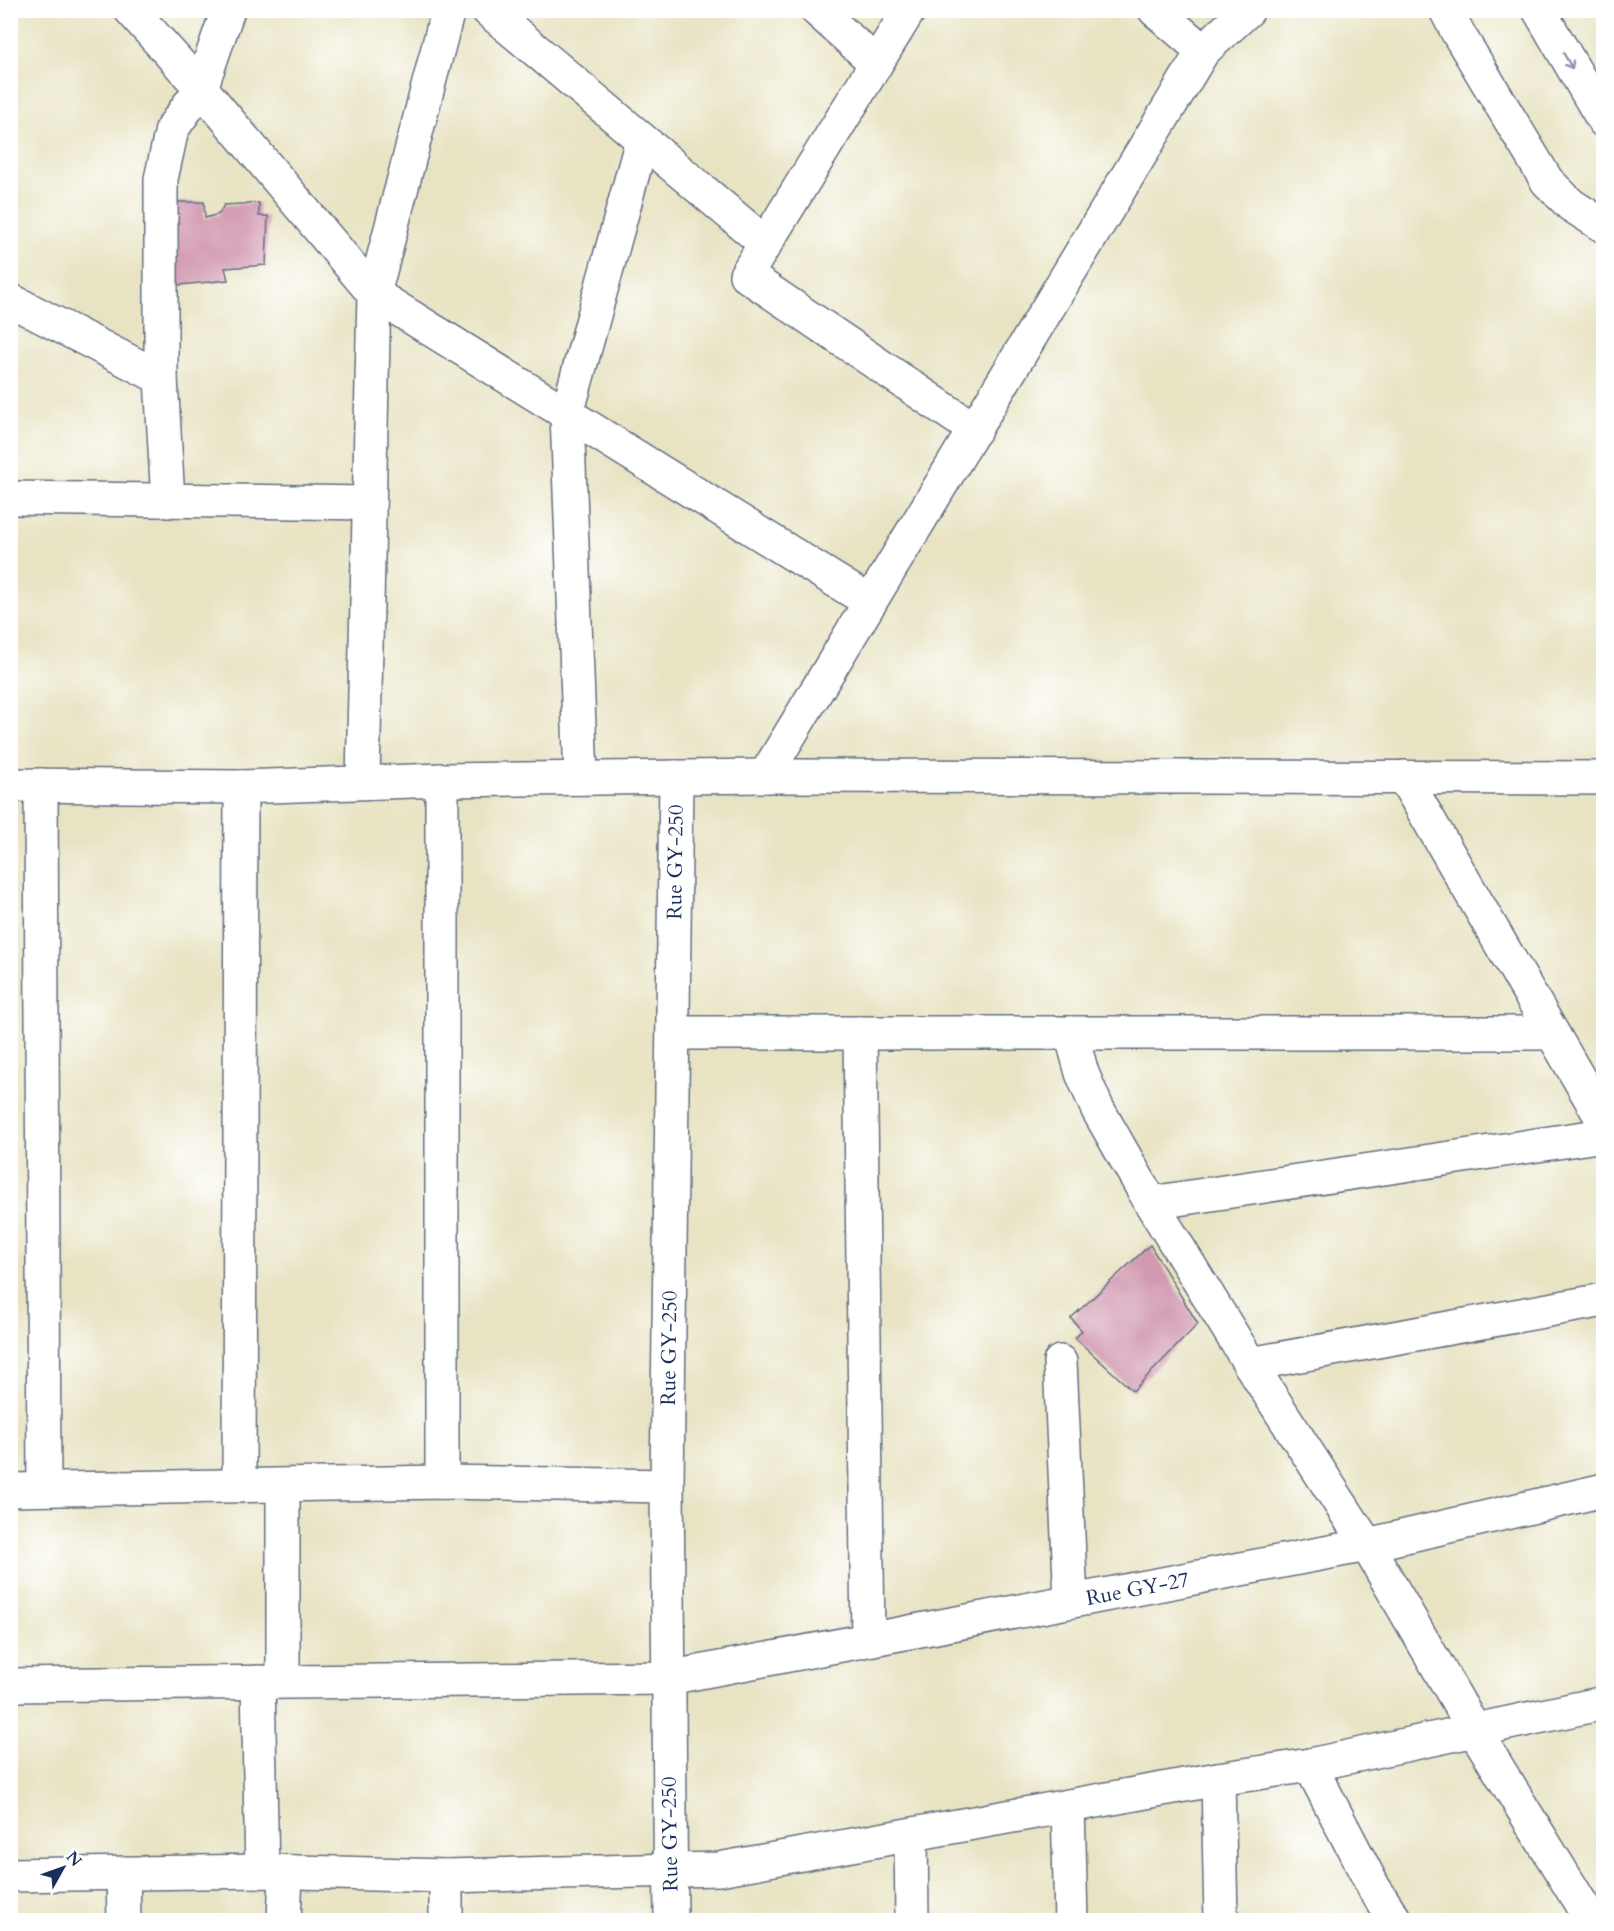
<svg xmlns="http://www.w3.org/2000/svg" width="1614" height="1931" font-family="Cardo,serif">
  <rect width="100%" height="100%" fill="#fff"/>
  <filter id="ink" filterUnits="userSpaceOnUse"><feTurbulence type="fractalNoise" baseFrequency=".0167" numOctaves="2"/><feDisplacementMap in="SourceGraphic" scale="12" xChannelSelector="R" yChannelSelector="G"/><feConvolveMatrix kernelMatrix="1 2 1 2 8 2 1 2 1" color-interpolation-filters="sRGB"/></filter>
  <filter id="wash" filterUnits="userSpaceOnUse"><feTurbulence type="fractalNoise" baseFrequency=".008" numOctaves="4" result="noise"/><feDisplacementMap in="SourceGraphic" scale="24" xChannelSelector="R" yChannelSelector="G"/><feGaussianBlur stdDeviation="1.35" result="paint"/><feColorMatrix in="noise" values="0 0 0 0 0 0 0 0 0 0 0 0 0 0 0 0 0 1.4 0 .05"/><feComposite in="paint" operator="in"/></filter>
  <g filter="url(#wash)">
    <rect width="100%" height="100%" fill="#e8e3c2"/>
    <g id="blocks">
      <path fill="#d198b0" d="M172 202H204L205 218 219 214 224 205 259 203V216H268L266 265 225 268 228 280 170 286Z
        M1150 1245 1198 1324 1133 1391 1075 1338 1082 1331 1071 1318Z"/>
    </g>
  </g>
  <g filter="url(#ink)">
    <use href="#blocks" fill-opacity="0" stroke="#636e81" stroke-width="1.5"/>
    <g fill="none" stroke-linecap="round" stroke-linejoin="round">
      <g stroke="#636e81" stroke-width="36">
        <g id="minor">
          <path d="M131 10 201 88 374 294 870 602"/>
          <path d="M488 10 765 243"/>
          <path d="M817 10 876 63"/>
          <path d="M909 10 746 275 975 430"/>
          <path d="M1155 10 1203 51"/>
          <path d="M1446 10 1458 33 1547 181 1571 205 1604 226"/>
          <path d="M10 300 161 378"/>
          <path d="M10 498 369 503"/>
          <path d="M168 501 161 378V179L172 129 201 88 228 10"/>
          <path d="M765 776 1203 51 1248 10"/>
          <path d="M1404 777 1604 1122"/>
          <path d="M581 778 567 414 642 140"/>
          <path d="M372 782 363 779 374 294 448 10"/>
          <path d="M10 785 241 787 442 780 765 776 1604 778"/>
          <path d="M41 785 44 1489"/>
          <path d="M674 1033H1552"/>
          <path d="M860 1033 868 1639"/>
          <path d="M1071 1033 1082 1073 1097 1108 1151 1203 1250 1364 1367 1545 1475 1731 1591 1920"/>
          <path d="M1151 1203 1604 1135"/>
          <path d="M1060 1362 1071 1601"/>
          <path d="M1250 1364 1604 1300"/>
          <path d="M442 1482V780"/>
          <path d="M239 1486 241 787"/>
          <path d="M10 1490 442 1482 667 1486"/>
          <path d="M283 1681V1486"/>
          <path d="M258 1682 262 1871"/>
          <path id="s1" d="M10 1685 668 1678 1367 1545 1604 1490"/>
          <path d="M1310 1765 1374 1888 1395 1920"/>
          <path d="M1218 1779 1221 1920"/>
          <path d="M1068 1806 1071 1920"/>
          <path d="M911 1835 912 1920"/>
          <path d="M123 1873 124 1920"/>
          <path d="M10 1875 262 1871 446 1876 719 1869 1218 1779 1310 1765 1604 1703"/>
          <path d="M446 1876V1920"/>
          <path d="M284 1920 286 1873"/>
          <path id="s2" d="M671 1920 667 1486 676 777"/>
        </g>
      </g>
      <g stroke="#636e81" stroke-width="36">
        <path id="highway" d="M1539 10 1604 121"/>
      </g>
      <use href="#minor" stroke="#fff" stroke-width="33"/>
      <use href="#highway" stroke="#fff" stroke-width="33"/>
    </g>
    <defs><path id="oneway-shaft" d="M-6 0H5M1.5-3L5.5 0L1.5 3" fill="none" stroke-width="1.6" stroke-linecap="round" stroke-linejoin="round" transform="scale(1.5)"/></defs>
    <use stroke="#8d97ae" href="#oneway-shaft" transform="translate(1568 61) rotate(60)"/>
  </g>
  <g text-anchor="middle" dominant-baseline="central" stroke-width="4.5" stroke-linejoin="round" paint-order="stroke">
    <g font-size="21" fill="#1b2f5e" stroke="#fff">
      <text stroke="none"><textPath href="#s2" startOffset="1058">Rue GY-250</textPath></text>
      <text stroke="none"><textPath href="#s2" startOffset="572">Rue GY-250</textPath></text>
      <text stroke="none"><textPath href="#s1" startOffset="1136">Rue GY-27</textPath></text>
      <text transform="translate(670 1834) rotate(-91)">Rue GY-250</text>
    </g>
  </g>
  <rect width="1614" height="1931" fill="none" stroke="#fff" stroke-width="36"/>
  <g transform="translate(63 1868) rotate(50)" stroke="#ffffff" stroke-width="4.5" paint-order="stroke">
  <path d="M0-4.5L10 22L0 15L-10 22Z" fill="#1b2f5e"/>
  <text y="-9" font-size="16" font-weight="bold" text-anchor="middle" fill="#1b2f5e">N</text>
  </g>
</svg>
